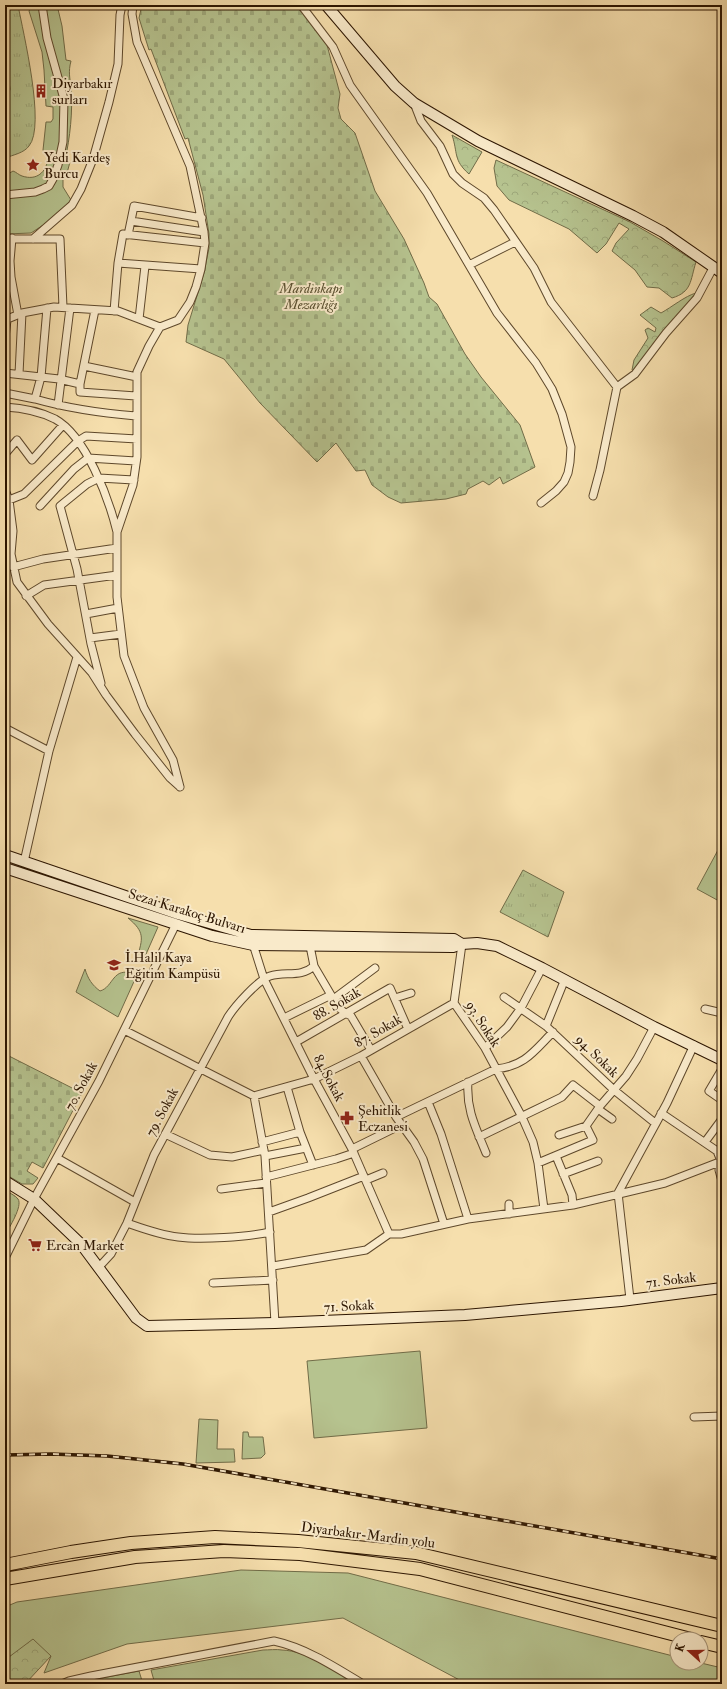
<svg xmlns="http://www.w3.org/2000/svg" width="727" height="1689" font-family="'IM FELL Double Pica',serif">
  <defs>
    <pattern id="forest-crowns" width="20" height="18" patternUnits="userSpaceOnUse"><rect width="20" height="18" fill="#b6c38f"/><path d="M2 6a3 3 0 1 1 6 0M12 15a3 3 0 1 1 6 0" fill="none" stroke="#9da77a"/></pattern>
    <pattern id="cemetery-stones" width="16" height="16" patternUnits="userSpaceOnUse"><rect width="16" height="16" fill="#b6c38f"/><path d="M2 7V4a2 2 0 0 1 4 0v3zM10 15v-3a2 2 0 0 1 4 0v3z" fill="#9da77a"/></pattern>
    <pattern id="park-tufts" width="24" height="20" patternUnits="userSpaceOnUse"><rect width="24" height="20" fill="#b6c38f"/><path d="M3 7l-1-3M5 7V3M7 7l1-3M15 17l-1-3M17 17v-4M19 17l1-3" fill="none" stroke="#9da77a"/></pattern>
  </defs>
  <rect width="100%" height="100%" fill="#f6dfad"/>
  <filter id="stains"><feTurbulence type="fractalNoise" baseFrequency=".005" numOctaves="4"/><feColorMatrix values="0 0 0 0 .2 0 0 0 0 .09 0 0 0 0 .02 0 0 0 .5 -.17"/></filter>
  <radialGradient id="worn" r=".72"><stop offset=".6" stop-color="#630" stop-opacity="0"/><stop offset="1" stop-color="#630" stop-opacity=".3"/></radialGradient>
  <path fill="#b6c38f" stroke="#716c48" d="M32 5H57L62 26 66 60 71 61C68 72 70 78 71 88 73 111 70 138 65 160L70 162 67 173 63 179V187L71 200 51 220 31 233 5 234V176L13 171C16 172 19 175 22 176 37 181 46 172 48 159L43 150 46 122H51L53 119V107L46 106 44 70 42 52 29 11Z
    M718 850 722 852V894L719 901 697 889Z
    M128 918 158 927 143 961 137 958C143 938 145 932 128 918Z
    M85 969C88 979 92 985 100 991 114 987 112 966 134 974L136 977 118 1017 76 992Z
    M420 1351 427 1428 314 1438 307 1361Z
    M199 1419 218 1420 217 1449H234L235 1462 196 1463Z
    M243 1432H248L249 1437H263L265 1454 261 1458 242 1459Z
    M241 1570 348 1573 677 1657V1663H701L722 1668V1684H467L343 1618 127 1644 44 1673 51 1656 13 1655 5 1660V1607L17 1602Z
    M263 1650C269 1650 276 1649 282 1650 308 1651 334 1671 355 1684H155L151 1670Z
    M139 1671 143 1684H73L75 1683Z"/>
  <path fill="url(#forest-crowns)" stroke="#716c48" d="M452 135 482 152 469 174C453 160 458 153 452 135Z
    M496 160 630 222 663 241 696 262C690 281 692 292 672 298L659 288 647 287 635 270 612 251 616 243 629 229 619 223 606 244 597 253 569 229 509 200 497 186 494 168Z
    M696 293 653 345 634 371 632 370 634 360 648 338 645 330 648 328 655 332 656 328 640 315 651 307 661 313C672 307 685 296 696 293Z
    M33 1639 51 1656 25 1684H5V1660Z"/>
  <path fill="url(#cemetery-stones)" stroke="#716c48" d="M142 5H297L327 45 340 94 338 108 341 119 355 133 375 191 404 239 424 283 429 297 437 304 465 354 481 377 520 425 535 467 503 484 500 477 489 485 483 481 468 489 466 494 446 499 401 503 388 497 372 485 365 470 356 471 336 443 317 462 260 403 224 359 186 342 188 325 204 273 209 248V234L203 195 188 138 185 139 151 49 149 50 139 18Z
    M5 1054 82 1093 43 1168 32 1162 27 1171 38 1178 33 1184H22L5 1174Z"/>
  <path fill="url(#park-tufts)" stroke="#716c48" d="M5 5H18C23 32 46 126 29 146 24 153 13 155 5 158V109L10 89 5 50Z
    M523 870 564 892 548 937 500 912Z
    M5 1190C9 1193 15 1195 18 1199 23 1206 9 1228 5 1235Z"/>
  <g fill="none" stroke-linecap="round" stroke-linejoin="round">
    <g stroke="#5e482b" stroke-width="9">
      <path id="street" d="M301 5 333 47 350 85 427 193 497 313 536 363 552 389 562 414 571 447 570 462 568 473 564 482 556 491 541 503
        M414 103 421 121 440 146 453 174 462 183 484 198 494 210 534 268 551 302 617 387
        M5 195 35 192 43 189 49 186 53 179 58 165 63 142 64 99 47 38 42 5
        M131 221 204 232
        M128 235 134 206 202 218
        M12 238 10 261 11 277 18 315
        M5 239H60L63 307
        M33 239 72 205 81 189 93 159 109 102 118 64 120 15 122 5
        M118 263 123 234 205 243
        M469 265 515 242
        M47 308 41 377 35 399C70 409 100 413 136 416
        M114 311 118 263 201 269
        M139 319 145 266
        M5 320 22 313 54 307 118 311 160 327 178 320 190 302 196 287 201 269 205 243 204 232 190 166 137 42 132 14 133 5
        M160 327 149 346 137 372V457L133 485 117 532V597L124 656 144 708 173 760 180 787
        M5 338 7 320
        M84 366 137 377
        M5 373 59 379 80 384 95 310
        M19 374 22 313
        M80 384V392L136 396
        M5 393 35 399
        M58 405 70 308
        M5 407C22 408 39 411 55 419 86 436 109 499 117 532
        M5 454 17 440 32 460 63 425
        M5 490 9 500 13 531 11 554 17 582 48 624 92 673 106 695 135 734 170 778 180 787
        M593 496 600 470 617 387 635 374 666 333 697 298 713 268
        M9 500 24 494 78 441 86 436 137 439
        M40 506 74 469 88 458 136 461
        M13 567 43 559 117 548
        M26 596 44 585 117 575
        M86 614 118 608
        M90 638 121 634
        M101 683 91 644 77 569 60 506 87 484 99 478 134 480
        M5 728 49 751
        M24 862 49 751 77 657
        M252 941 264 979 314 1079 352 1149 389 1234
        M462 944 454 1003 485 1048 522 1117 533 1142 538 1163 544 1209
        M310 946 314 966 331 995C333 1004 342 1012 351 1016L371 1050
        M504 997 546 1026 614 1090 655 1123
        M395 998 411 993
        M332 1000 375 968
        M705 1009 722 1013
        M284 1018 331 995
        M546 1026 565 979
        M124 1030 254 1096 314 1079 361 1056 454 1003
        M296 1042 390 988 408 1029
        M485 1048 507 1027 521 1008 542 968
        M361 1056 396 1117 414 1142 423 1159 444 1224
        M722 1069 709 1091 722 1100
        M468 1082C466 1110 476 1128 486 1153
        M287 1087 300 1132 313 1165
        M254 1096 265 1156 275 1323
        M428 1102 441 1134 468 1219
        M598 1109 612 1119
        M661 1113 717 1151 721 1161 719 1170 722 1181
        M396 1117 496 1069C525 1066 534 1051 553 1032
        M165 1134 210 1155 232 1157 264 1150
        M559 1135 586 1126 600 1106 626 1076 637 1059 654 1027
        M479 1137 562 1097 573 1085 600 1106
        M262 1142 300 1132
        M705 1142 722 1119
        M352 1149 401 1125
        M265 1156 306 1148
        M556 1156 572 1195 573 1205
        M57 1158 135 1202
        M538 1163 593 1140 586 1126
        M563 1174 598 1161
        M266 1177 336 1159 354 1153
        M366 1180 383 1173
        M221 1189 266 1183
        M509 1204V1214
        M269 1212 308 1198 364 1176
        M127 1223C144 1229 160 1235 178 1237 201 1240 247 1237 270 1232
        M5 1258 34 1199 99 1081 176 924
        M273 1266 366 1250 389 1234H401L468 1219 573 1205 665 1183 722 1161
        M99 1267 111 1254 127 1223 154 1155 228 1017C235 1006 258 980 270 976 285 971 301 978 314 966
        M213 1283 273 1280
        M630 1299 618 1193 667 1103 694 1045
        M694 1417 722 1416
        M62 1684 69 1681 91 1676 274 1641C306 1648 335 1667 363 1684"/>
    </g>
    <g stroke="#2c1500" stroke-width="12">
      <path id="secondary" d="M326 5 395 86 414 103 478 141 633 216 663 232 722 273
        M5 855 178 914 251 935 454 939 462 944 477 943 497 946 542 968 654 1027 722 1060
        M5 868 212 936 253 945 453 947 462 944
        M5 1181 34 1199 81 1244 136 1318 147 1326 275 1323 465 1315 621 1301 722 1288"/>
    </g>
    <g stroke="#2c1500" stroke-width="14">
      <path id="highway" d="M5 1565 71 1552 131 1543 215 1537 298 1541 416 1553 722 1626
        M5 1579 135 1557 224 1551 300 1554 420 1569 691 1639
        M701 1642 722 1647"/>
    </g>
    <use href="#street" stroke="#f9eaca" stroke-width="7"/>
    <use href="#secondary" stroke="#f9eaca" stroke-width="10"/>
    <use href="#highway" stroke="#f6dfad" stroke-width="12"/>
    <g stroke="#2c1500" stroke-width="3.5">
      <path id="rail" d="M5 1455 51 1454 107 1456 183 1464 722 1559"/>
    </g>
    <use href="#rail" stroke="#f9eaca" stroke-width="2" stroke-dasharray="6" stroke-linecap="butt"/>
  </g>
  <defs>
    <g id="building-bare" transform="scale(1.08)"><path d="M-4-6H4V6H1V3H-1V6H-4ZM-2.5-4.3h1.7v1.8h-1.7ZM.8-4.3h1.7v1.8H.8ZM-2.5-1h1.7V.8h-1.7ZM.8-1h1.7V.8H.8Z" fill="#8f2418" stroke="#f9eaca" stroke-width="2.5" paint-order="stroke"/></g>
    <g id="sight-bare" transform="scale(1.08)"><path d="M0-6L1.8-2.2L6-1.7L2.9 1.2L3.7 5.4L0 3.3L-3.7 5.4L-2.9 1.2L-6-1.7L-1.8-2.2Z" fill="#8f2418" stroke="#f9eaca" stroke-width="2.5" paint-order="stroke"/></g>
    <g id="school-bare" transform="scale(1.08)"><path d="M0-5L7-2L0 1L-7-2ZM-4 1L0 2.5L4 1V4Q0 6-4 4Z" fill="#8f2418" stroke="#f9eaca" stroke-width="2.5" paint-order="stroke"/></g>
    <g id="pharmacy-bare" transform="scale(1.08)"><path d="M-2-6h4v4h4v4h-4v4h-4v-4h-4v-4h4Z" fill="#8f2418" stroke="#f9eaca" stroke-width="2.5" paint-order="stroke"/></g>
    <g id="supermarket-bare" transform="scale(1.08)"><path d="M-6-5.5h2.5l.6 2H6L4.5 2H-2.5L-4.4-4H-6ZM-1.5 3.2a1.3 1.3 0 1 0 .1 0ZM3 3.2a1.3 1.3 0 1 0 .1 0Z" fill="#8f2418" stroke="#f9eaca" stroke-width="2.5" paint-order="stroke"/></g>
  </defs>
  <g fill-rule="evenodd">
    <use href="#building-bare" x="41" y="91"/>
    <use href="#sight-bare" x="33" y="165"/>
    <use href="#school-bare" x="114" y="965"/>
    <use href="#pharmacy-bare" x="347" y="1118"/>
    <use href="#supermarket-bare" x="35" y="1245"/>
  </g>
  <g text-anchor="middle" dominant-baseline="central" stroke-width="4" stroke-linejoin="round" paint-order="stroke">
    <g font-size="14" fill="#2c1500" stroke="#f9eaca" text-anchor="start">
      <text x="52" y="83">Diyarbakır<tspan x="52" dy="16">surları</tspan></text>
      <text x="44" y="157">Yedi Kardeş<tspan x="44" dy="16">Burcu</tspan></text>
      <text x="125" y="957">İ.Halil Kaya<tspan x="125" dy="16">Eğitim Kampüsü</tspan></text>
      <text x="358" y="1110">Şehitlik<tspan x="358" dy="16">Eczanesi</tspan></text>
      <text x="46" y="1245">Ercan Market</text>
    </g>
    <g font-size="14" font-style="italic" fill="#5c5232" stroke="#f9eaca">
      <text x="311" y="288">Mardinkapı<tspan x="311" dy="16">Mezarlığı</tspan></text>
    </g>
    <g font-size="14" fill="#2c1500" stroke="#f9eaca">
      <text transform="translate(187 911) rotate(17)">Sezai Karakoç Bulvarı</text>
      <text transform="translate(337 1004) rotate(-30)">88. Sokak</text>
      <text transform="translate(483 1024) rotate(57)">93. Sokak</text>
      <text transform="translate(378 1031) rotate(-30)">87. Sokak</text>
      <text transform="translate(597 1056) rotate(44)">94. Sokak</text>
      <text transform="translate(329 1078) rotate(62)">84.Sokak</text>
      <text transform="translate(81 1086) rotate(-62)">70. Sokak</text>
      <text transform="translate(162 1112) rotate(-62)">79. Sokak</text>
      <text transform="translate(671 1280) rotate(-7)">71. Sokak</text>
      <text transform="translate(349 1306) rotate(-3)">71. Sokak</text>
      <text transform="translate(368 1535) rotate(7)">Diyarbakır-Mardin yolu</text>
    </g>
  </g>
  <rect width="727" height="1689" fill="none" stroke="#f6dfad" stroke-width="20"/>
  <rect x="6" y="6" width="715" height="1677" fill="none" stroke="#2c1500" stroke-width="2"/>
  <rect x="10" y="10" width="707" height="1669" fill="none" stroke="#2c1500"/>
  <g transform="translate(689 1651) rotate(291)"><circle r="19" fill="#f9eaca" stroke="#a79579"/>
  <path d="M0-3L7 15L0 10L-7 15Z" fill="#8f2418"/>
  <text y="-6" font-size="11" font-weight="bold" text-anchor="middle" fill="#2c1500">K</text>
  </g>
  <rect width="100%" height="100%" filter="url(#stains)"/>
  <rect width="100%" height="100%" fill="url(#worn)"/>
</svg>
